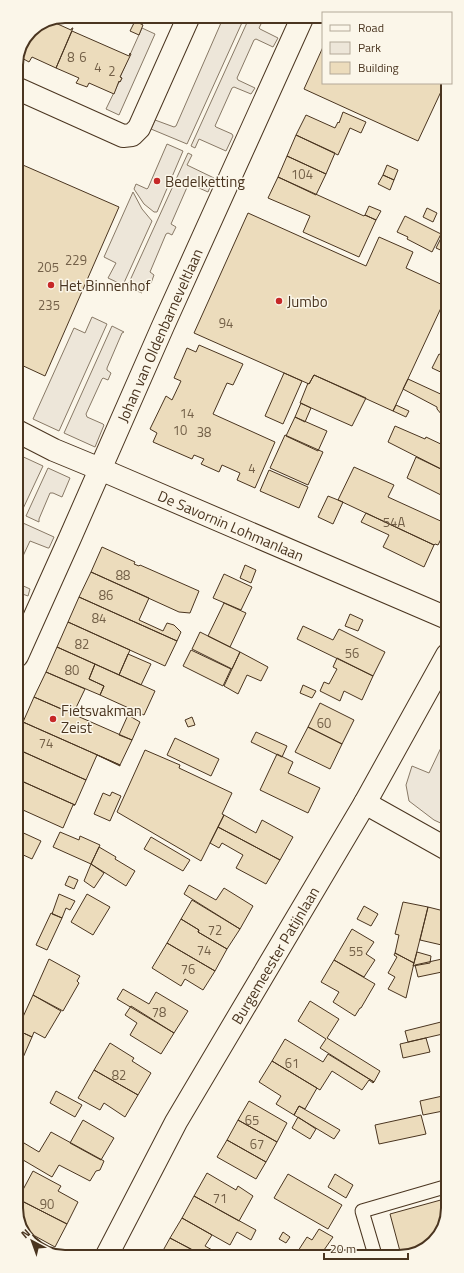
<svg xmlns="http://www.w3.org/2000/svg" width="464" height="1273" font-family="'Titillium Web',sans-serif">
  <rect width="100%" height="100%" fill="#fbf6e9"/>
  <path fill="#ede6d9" stroke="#887966" d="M224 16H245L187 144 151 129 155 120 174 127 176 126Z
    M250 16H265L259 28 260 29 278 38 273 47 256 39 254 40 237 78 238 80 255 88 251 94 234 87 232 88 215 126 216 127 232 134 233 136 226 151 199 139 195 148 191 146Z
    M142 28 155 34 119 115 106 109 119 82H120L122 78 120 77Z
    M167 144 183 151 157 212H154L144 204 134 189 136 184 147 189 148 188Z
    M188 153 192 155 187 165 214 178 208 192 190 184 188 185 171 224 176 227 172 235 168 233 166 234 150 272 154 275 151 283 147 281 145 282 141 292 142 293 127 287Z
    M133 192 142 209 152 221 123 285 108 278 116 263 104 257Z
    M92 317 107 324 59 431 33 419 74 328 85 333Z
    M112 326 124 332 122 333 107 368V370L111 373 108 380 103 378 102 379 86 414 87 417 103 424 104 425 95 447 64 433Z
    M17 454 43 466 21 513 17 511Z
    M48 468 70 478 62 497 53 493H50L39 519V522L26 516Z
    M23 523 54 537 49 548H48L30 541 17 569V537Z
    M17 583 30 589 28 596 17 592Z
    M447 735V826L434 820 409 801 406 785 412 766 429 773Z"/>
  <path fill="#ecdcbc" stroke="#4a3520" d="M51 21 71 30 72 28H73L56 68 32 57 29 62 20 57 22 53 20 52 30 30Z
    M135 21 143 25 139 35 130 31Z
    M72 31 129 56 130 53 131 54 120 77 122 78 120 82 119 81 114 94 89 83 87 87 76 83 79 78 56 68Z
    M323 47V83H445L418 141 304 89Z
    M343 112 366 122 361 133 350 128 338 155 296 135 306 115 335 128 338 122 339 123Z
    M296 135 335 153 326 174 287 156Z
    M287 156 326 174 316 195 278 177Z
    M16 162 119 207 45 376 17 363Z
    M387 165 398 170 394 180 383 175Z
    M383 175 394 180 390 190 378 184Z
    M278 177 364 216 365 215 376 220 359 257 303 232 310 216 268 198Z
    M369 206 381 211 376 220 365 215Z
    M427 208 437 213 433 222 423 217Z
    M248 213 366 266 379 237 413 252 406 268 447 287V295L393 411 314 375 309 384 194 333Z
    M405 216 441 234 432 252 407 239 408 237 397 232Z
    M442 236 447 239V253L436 248Z
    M199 345 243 364 233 385 227 383 213 414 275 442 255 488 237 480 240 473 222 465 219 472 201 464 204 459 194 455 192 459 153 442 157 433 150 429 166 396 172 400 181 381 174 378 187 348 196 352Z
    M439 354 447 357V375L432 368Z
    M284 373 302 381 283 424 265 416Z
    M314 375 366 398 352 426 300 403 308 383 309 384Z
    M408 379 447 397V421L437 409V407L403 389Z
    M301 403 311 408 305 422 295 417Z
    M396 405 409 411 406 417 393 411Z
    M295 417 327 431 318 451 286 436Z
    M395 426 425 439 426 437 447 447V472L388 442Z
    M285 435 323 452 308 485 270 468Z
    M416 457 447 472V498L407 478Z
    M354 467 394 485 388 497 445 523 444 524 447 525V527L438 545 435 544 434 545 338 500Z
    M269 470 308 487 299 508 260 491Z
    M328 496 343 502 333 524 318 517Z
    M366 513 434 545 424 567 383 547 389 535 361 522Z
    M102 547 135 562 134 564 139 566 140 565 199 591 190 613 179 612 91 572Z
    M245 565 256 570 251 583 240 578Z
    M91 572 149 598 139 620 163 631 167 623 174 625 181 632 177 641 79 597Z
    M224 574 252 587 241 610 213 598Z
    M79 597 177 641 165 666 68 622Z
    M224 603 246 613 230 647 208 636Z
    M350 614 363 620 358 631 345 626Z
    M68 622 130 650 119 675 57 647Z
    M303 626 333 640 339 629 385 652 373 676 297 639Z
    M200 632 240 652 232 669 192 649Z
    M57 647 95 664 89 679 104 686 100 695 46 672Z
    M191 650 231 669 223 686 183 666Z
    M240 652 268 667 261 681 247 675 238 694 224 686Z
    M128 654 151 664 141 685 119 675Z
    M337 658 373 676 362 700 344 691 340 701 320 691 324 682 329 684 337 669 333 667Z
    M95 664 155 691 144 715 100 695 104 686 89 679Z
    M46 672 85 689 73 714 34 697Z
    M303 685 316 691 312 698 300 693Z
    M34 697 132 740 120 765 23 722Z
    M320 703 354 720 342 744 308 727Z
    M128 715 140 722 132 740 119 735Z
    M192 717 195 725 188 727 185 720Z
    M23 722 120 765V766L97 755 86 780 17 749V736Z
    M308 727 342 744 330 769 295 752Z
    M256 732 287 746 282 757 251 742Z
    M175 738 219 759 211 776 167 755Z
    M17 749 86 780 75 805 17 779Z
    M145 750 180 765 179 768 232 793 222 814 224 815 201 861 117 812Z
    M277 754 293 762 288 773 320 788 308 813 260 790Z
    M17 779 75 805H73L63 828 23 810 22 811 17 809Z
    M112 792 121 796 110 821 94 814 103 793 110 796Z
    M224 815 256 833 262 820 293 837 280 860 218 827Z
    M218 827 280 860 266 884 236 868 243 855 222 843 219 848 210 843Z
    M17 830 41 841 32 859 19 853 17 856Z
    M60 832 79 840 80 836 100 845 91 864 53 847Z
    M151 837 190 860 183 871 144 849Z
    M99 847 116 857 115 859 135 871 126 886 91 864Z
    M91 864 104 873 94 888 84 881Z
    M69 876 78 880 74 889 65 885Z
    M189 885 216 900 224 888 253 906 240 929 184 894Z
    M59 894 75 901 70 910 66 908 62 918 52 914Z
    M87 894 110 907 93 935 71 922Z
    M192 900 240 929 227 949 198 932 199 930 181 919Z
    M403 902 428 907 414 963 395 953 399 935 395 934Z
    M364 906 378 914 371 926 357 919Z
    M428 907 448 912V943L446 946 420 940Z
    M51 913 62 918 47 950 36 945Z
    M181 919 199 930 198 932 227 949 215 971 167 943Z
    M352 929 374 942 366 954 375 960 364 977 334 960Z
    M167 943 215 971 203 990 185 979 181 986 152 968Z
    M417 952 431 956 430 963 413 966Z
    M395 953 414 963 406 998 388 989 395 977 388 973 397 957 394 955Z
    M49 959 80 976 77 981 79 983 63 1011 33 995Z
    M442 959 444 968 448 967 447 995 442 972 418 977 415 965Z
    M334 960 375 984 361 1008H360L355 1016 333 1002 339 992 321 982Z
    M123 989 149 1004 156 992 188 1011 174 1033 117 999Z
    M33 995 61 1011 45 1038 34 1032 32 1037 17 1030Z
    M447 995H448V1015L444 997Z
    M310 1001 339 1019 327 1038 380 1071 374 1082 320 1048 326 1039 298 1021Z
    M131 1006 174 1033 161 1054 130 1035 137 1023 125 1015Z
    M445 1021 447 1033 408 1042 405 1031Z
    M17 1030 32 1037 18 1069Z
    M426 1038 430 1052 403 1058 400 1044Z
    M285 1039 323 1062 328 1054 374 1082 373 1083 369 1080 362 1090 332 1071 320 1090 272 1061Z
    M110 1043 134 1058 132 1061 151 1073 138 1095 94 1070Z
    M272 1061 317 1088 305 1109 299 1106 294 1115 276 1104 281 1096 259 1082Z
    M94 1070 138 1095 125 1117 104 1103 100 1110 78 1098Z
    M56 1091 82 1105 75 1117 50 1103Z
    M447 1095 448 1110 423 1115 420 1101Z
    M249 1101 287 1123 277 1142 238 1120Z
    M299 1106 340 1130 334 1139 294 1115Z
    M421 1115 426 1134 379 1144 375 1125Z
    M298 1117 316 1129 310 1139 292 1128Z
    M83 1120 114 1138 101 1160 70 1143Z
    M238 1120 277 1142 266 1162 227 1140Z
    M51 1132 104 1161 100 1170 96 1171 90 1181 59 1165 52 1177 18 1157V1154L24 1143 39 1152Z
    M227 1140 266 1162 256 1179 217 1157Z
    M33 1171 61 1186 58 1191 78 1202 67 1224 18 1199Z
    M207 1173 236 1190 238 1186 253 1196 239 1221 194 1196Z
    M288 1174 342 1205 328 1229 274 1198Z
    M335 1174 353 1185 346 1198 328 1187Z
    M194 1196 256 1230 251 1240 237 1232 230 1245 182 1218Z
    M448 1198V1208L438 1238 412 1255H401L390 1214Z
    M18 1199 67 1224 55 1247 35 1236 31 1242 18 1221Z
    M182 1218 212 1235 205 1246 221 1255V1256H204L170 1238Z
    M319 1229 333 1237 324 1250 333 1255 305 1256 298 1251 307 1237 312 1240Z
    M283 1232 290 1237 286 1243 279 1239Z
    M170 1238 204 1256H160Z"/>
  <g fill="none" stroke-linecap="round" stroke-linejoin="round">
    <g stroke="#4a3520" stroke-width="15">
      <path id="lane" d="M375 1255 362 1211 448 1186"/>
    </g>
    <g stroke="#4a3520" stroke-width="24">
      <g id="street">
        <path d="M16 88 123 136 132 135 139 128 189 16"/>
        <path id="s1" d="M17 431 54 450 100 469 447 618"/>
        <path id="s2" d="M17 656 70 538 163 326 303 16"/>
        <path d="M365 803 447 849"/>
        <path id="s3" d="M106 1257 176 1122 365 803 447 655"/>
      </g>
    </g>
    <use href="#lane" stroke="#fbf6e9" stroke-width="13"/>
    <use href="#street" stroke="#fbf6e9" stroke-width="22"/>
  </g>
  <g fill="#c62828" stroke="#fbf6e9" stroke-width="1.5">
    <circle cx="157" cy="181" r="4"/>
    <circle cx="51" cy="285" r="4"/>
    <circle cx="279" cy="301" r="4"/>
    <circle cx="53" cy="719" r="4"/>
  </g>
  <g text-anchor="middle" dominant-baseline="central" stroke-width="3" stroke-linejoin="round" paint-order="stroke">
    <g font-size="13" fill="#725f47">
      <text x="71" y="57">8</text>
      <text x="83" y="57">6</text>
      <text x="98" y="67">4</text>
      <text x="112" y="71">2</text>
      <text x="302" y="174">104</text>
      <text x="76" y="260">229</text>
      <text x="48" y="267">205</text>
      <text x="49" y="305">235</text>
      <text x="226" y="323">94</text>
      <text x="187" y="413">14</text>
      <text x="180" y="430">10</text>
      <text x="204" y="432">38</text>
      <text x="252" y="468">4</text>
      <text x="394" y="522">54A</text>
      <text x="123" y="575">88</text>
      <text x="106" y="595">86</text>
      <text x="99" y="618">84</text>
      <text x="82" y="644">82</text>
      <text x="352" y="653">56</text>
      <text x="72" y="670">80</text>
      <text x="324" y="723">60</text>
      <text x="46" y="743">74</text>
      <text x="215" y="930">72</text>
      <text x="204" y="950">74</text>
      <text x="356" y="951">55</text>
      <text x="188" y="969">76</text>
      <text x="159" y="1012">78</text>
      <text x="292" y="1063">61</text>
      <text x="119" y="1075">82</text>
      <text x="252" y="1120">65</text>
      <text x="257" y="1144">67</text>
      <text x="220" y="1198">71</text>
      <text x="47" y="1204">90</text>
    </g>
    <g font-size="15" fill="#4a3520" stroke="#fbf6e9" text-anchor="start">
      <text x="165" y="181">Bedelketting</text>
      <text x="59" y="285">Het Binnenhof</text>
      <text x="287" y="301">Jumbo</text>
      <text x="61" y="710">Fietsvakman<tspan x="61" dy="17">Zeist</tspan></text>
    </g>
    <g font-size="15" fill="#4a3520" stroke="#fbf6e9">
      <text stroke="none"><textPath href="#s2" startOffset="351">Johan van Oldenbarneveltlaan</textPath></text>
      <text stroke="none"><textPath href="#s1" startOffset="234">De Savornin Lohmanlaan</textPath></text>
      <text stroke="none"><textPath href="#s3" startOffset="346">Burgemeester Patijnlaan</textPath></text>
    </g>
  </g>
  <path d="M0 0H464V1273H0ZM65 23H399A42 42 0 0 1 441 65V1208A42 42 0 0 1 399 1250H65A42 42 0 0 1 23 1208V65A42 42 0 0 1 65 23Z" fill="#fbf6e9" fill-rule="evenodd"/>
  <path fill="none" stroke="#4a3520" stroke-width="2" d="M65 23H399A42 42 0 0 1 441 65V1208A42 42 0 0 1 399 1250H65A42 42 0 0 1 23 1208V65A42 42 0 0 1 65 23Z"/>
  <rect x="322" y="12" width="130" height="72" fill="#fbf6e9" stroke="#b4a999"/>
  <rect x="330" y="25" width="20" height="6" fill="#fbf6e9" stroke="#b4a999"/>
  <text x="358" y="32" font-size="12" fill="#4a3520">Road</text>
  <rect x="330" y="42" width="20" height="12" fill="#ede6d9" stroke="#b4a999"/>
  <text x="358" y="52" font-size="12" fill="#4a3520">Park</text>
  <rect x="330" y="62" width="20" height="12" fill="#ecdcbc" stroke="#b4a999"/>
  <text x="358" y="72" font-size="12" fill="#4a3520">Building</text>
  <g transform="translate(32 1241) rotate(319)" stroke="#fbf6e9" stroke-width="3" paint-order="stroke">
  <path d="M0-3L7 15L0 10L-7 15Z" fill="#4a3520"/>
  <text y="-6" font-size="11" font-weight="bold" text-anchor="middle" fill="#4a3520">N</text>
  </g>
  <path d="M324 1253v6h84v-6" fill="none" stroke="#4a3520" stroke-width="2"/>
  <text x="330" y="1253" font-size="12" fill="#4a3520" stroke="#fbf6e9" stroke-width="3" paint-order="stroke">20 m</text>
</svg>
